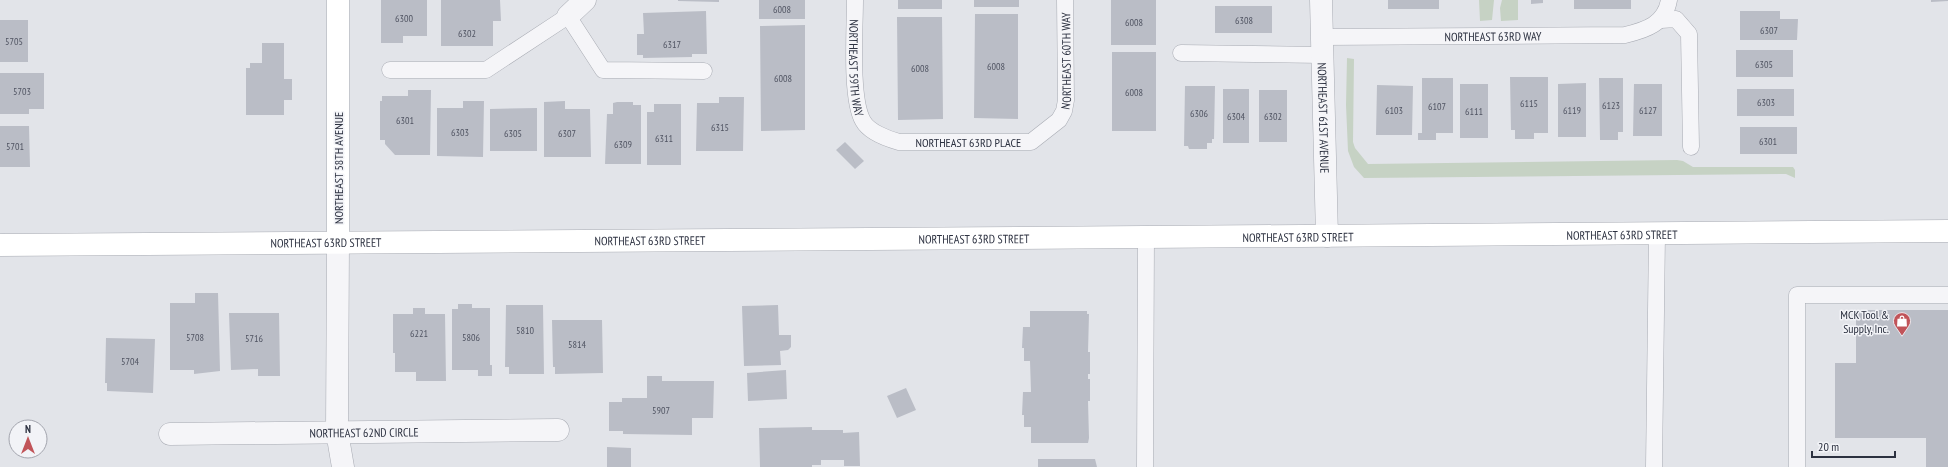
<svg xmlns="http://www.w3.org/2000/svg" width="1948" height="467" font-family="'PT Sans Narrow',sans-serif">
  <rect width="100%" height="100%" fill="#e2e4e9"/>
  <path fill="#c6d2c4" d="M1479 0H1494L1492 20 1480 21Z
    M1502 0H1518V20L1501 21 1500 8Z
    M1347 58 1354 59 1353 142 1355 148 1368 164 1677 160 1683 161 1693 167H1793L1795 170V178L1786 174 1364 178 1354 167 1348 151 1346 105Z"/>
  <path fill="#babdc6" d="M381 0H427V36H403V43H381Z
    M441 0H500L501 21H493V46H441Z
    M678 0H719V2L678 1Z
    M759 0H805V19H759Z
    M898 0H942V9H898Z
    M974 0H1019V7H974Z
    M1111 0H1156V45H1111Z
    M1388 0H1439V9H1388Z
    M1531 0H1543V3L1531 4Z
    M1574 0H1631V9H1574Z
    M1931 0H1948V1L1931 2Z
    M1215 6H1272V33H1215Z
    M706 11 707 54H692V57L643 58V55H637V34H644L643 13Z
    M1740 11H1780V19H1798L1797 40H1740Z
    M975 14H1018V119L974 118Z
    M897 17H942L943 119 898 120Z
    M0 20H28V62H0Z
    M805 25V130L761 131 760 26Z
    M262 43H284V79H292V100H284V115H246V68H250V63H262Z
    M1736 50H1793V77H1736Z
    M1112 52H1156V131H1112Z
    M0 73H44V109H29V114H0Z
    M1510 77H1548V133H1534V139H1515V130H1511Z
    M1422 78H1453V133H1436V140H1418V133H1422Z
    M1599 78H1623V132H1618V140H1600Z
    M1586 83V137H1558V84Z
    M1460 84H1488V138H1460Z
    M1634 84H1662V136H1633Z
    M1377 85 1413 86 1412 135H1376Z
    M1185 86H1215L1214 139H1212V143H1207V149H1189L1188 146H1184Z
    M1223 89H1249V143H1223Z
    M1737 89H1794V116H1737Z
    M408 90H431L430 155H395L385 144V140H380V101H382V96H408Z
    M1259 90H1287V142H1259Z
    M719 97H744L743 151H696L697 103H719Z
    M463 101H484L483 157 437 156V108H463Z
    M565 101V109H590L591 157H544V102Z
    M617 102H633V105H641V164H605L607 114H613V103Z
    M654 104H681V165H647V112H654Z
    M537 108V151H490V109Z
    M0 126H29L30 167H0Z
    M1740 127H1797V154H1740Z
    M845 142 864 161 855 169 836 150Z
    M195 293H218L220 371 194 374V370H170V303H195Z
    M458 304H472V308H490V365H492V376H478V370H452V309H458Z
    M506 305H543L544 374H509V367H505Z
    M778 305 779 335H791V347L788 350 780 351 781 365 744 366 742 306Z
    M413 308H425V314H445L446 381H416V372H395V353H393V314H413Z
    M1856 310H1948V467H1926V438H1835V363H1856Z
    M1030 311H1087V314H1089L1088 352H1090V374H1088V379H1090V401H1088L1089 438 1088 443H1031V427H1024V415H1022L1023 392H1031L1030 361H1024V348H1022L1023 327H1030Z
    M229 313H279L280 376H258V369L231 370Z
    M552 320H602L603 373 555 374V367H553Z
    M106 338 155 339 153 393 107 391V383H105Z
    M786 370 787 399 748 401 747 373Z
    M647 376H662V381H714L713 418H692V435L623 434V431H609V402H622V398H647Z
    M906 388 916 410 897 418 887 396Z
    M812 427V430H843V433L859 432 860 466H844V460H821V465H812V467H760L759 428Z
    M607 447 631 448V467H607Z
    M1038 459H1095L1097 467H1038Z"/>
  <g fill="none" stroke-linecap="round" stroke-linejoin="round">
    <g stroke="#a8abb3" stroke-width="17">
      <g id="lane">
        <path id="s1" d="M855 0C855 28 850 99 863 121 869 132 888 139 899 142H1031L1059 120 1064 111 1066 100 1065 0"/>
        <path d="M1661 20 1676 19 1689 34 1691 147"/>
        <path id="s2" d="M1322 37 1625 35C1646 30 1665 24 1669 0"/>
        <path d="M1181 53 1323 55"/>
        <path d="M390 70H486L568 16 603 70 704 71"/>
        <path d="M1145 467 1146 237"/>
        <path d="M1654 467 1657 234"/>
        <path d="M1797 467V295H1948"/>
      </g>
    </g>
    <g stroke="#a8abb3" stroke-width="23">
      <g id="street">
        <path id="s3" d="M1321 0 1327 236"/>
        <path d="M568 16 585 0"/>
        <path d="M338 241 337 432 343 467"/>
        <path id="s4" d="M170 434 558 430"/>
      </g>
    </g>
    <g stroke="#a8abb3" stroke-width="23">
      <g id="secondary">
        <path d="M338 0V241"/>
        <path id="s5" d="M0 245C649 238 1299 239 1948 231"/>
      </g>
    </g>
    <use href="#lane" stroke="#f5f5f8" stroke-width="16"/>
    <use href="#street" stroke="#f5f5f8" stroke-width="22"/>
    <use href="#secondary" stroke="#fff" stroke-width="22"/>
  </g>
  <defs>
    <g id="shop-pin" transform="scale(0.9)"><path d="M0 17L-7.5 6A9.5 9.5 0 1 1 7.5 6Z" fill="#c15459" stroke="#f2f3f7"/><path d="M-5-2.5h2.3a2.7 3.5 0 0 1 5.4 0H5L5.5 6h-11ZM-1.5-2.5h3a1.5 2.3 0 0 0-3 0Z" fill="#fff"/></g>
  </defs>
  <g fill-rule="evenodd">
    <use href="#shop-pin" x="1902" y="321"/>
  </g>
  <g text-anchor="middle" dominant-baseline="central" stroke-width="3" stroke-linejoin="round" paint-order="stroke">
    <g font-size="10" fill="#505462">
      <text x="782" y="9">6008</text>
      <text x="404" y="18">6300</text>
      <text x="1244" y="20">6308</text>
      <text x="1134" y="22">6008</text>
      <text x="1769" y="30">6307</text>
      <text x="467" y="33">6302</text>
      <text x="14" y="41">5705</text>
      <text x="672" y="44">6317</text>
      <text x="1764" y="64">6305</text>
      <text x="996" y="66">6008</text>
      <text x="920" y="68">6008</text>
      <text x="783" y="78">6008</text>
      <text x="22" y="91">5703</text>
      <text x="1134" y="92">6008</text>
      <text x="1766" y="102">6303</text>
      <text x="1529" y="103">6115</text>
      <text x="1611" y="105">6123</text>
      <text x="1437" y="106">6107</text>
      <text x="1394" y="110">6103</text>
      <text x="1572" y="110">6119</text>
      <text x="1648" y="110">6127</text>
      <text x="1474" y="111">6111</text>
      <text x="1199" y="113">6306</text>
      <text x="1236" y="116">6304</text>
      <text x="1273" y="116">6302</text>
      <text x="405" y="120">6301</text>
      <text x="720" y="127">6315</text>
      <text x="460" y="132">6303</text>
      <text x="513" y="133">6305</text>
      <text x="567" y="133">6307</text>
      <text x="664" y="138">6311</text>
      <text x="1768" y="141">6301</text>
      <text x="623" y="144">6309</text>
      <text x="15" y="146">5701</text>
      <text x="525" y="330">5810</text>
      <text x="419" y="333">6221</text>
      <text x="195" y="337">5708</text>
      <text x="471" y="337">5806</text>
      <text x="254" y="338">5716</text>
      <text x="577" y="344">5814</text>
      <text x="130" y="361">5704</text>
      <text x="661" y="410">5907</text>
    </g>
    <g font-size="12" fill="#2c3140" stroke="#f2f3f7">
      <text stroke="none"><textPath href="#s2" startOffset="171">NORTHEAST 63RD WAY</textPath></text>
      <text stroke="none"><textPath href="#s1" startOffset="393">NORTHEAST 60TH WAY</textPath></text>
      <text stroke="none"><textPath href="#s1" startOffset="68">NORTHEAST 59TH WAY</textPath></text>
      <text stroke="none"><textPath href="#s3" startOffset="118">NORTHEAST 61ST AVENUE</textPath></text>
      <text stroke="none"><textPath href="#s1" startOffset="234">NORTHEAST 63RD PLACE</textPath></text>
      <text transform="translate(338 168) rotate(-90)">NORTHEAST 58TH AVENUE</text>
      <text stroke="none"><textPath href="#s5" startOffset="1622">NORTHEAST 63RD STREET</textPath></text>
      <text stroke="none"><textPath href="#s5" startOffset="1298">NORTHEAST 63RD STREET</textPath></text>
      <text stroke="none"><textPath href="#s5" startOffset="974">NORTHEAST 63RD STREET</textPath></text>
      <text stroke="none"><textPath href="#s5" startOffset="650">NORTHEAST 63RD STREET</textPath></text>
      <text stroke="none"><textPath href="#s5" startOffset="326">NORTHEAST 63RD STREET</textPath></text>
      <text stroke="none"><textPath href="#s4" startOffset="194">NORTHEAST 62ND CIRCLE</textPath></text>
    </g>
    <g font-size="12" fill="#2c3140" stroke="#f2f3f7" text-anchor="end">
      <text x="1889" y="314">MCK Tool &amp;<tspan x="1889" dy="14">Supply, Inc.</tspan></text>
    </g>
  </g>
  <g transform="translate(28 439)"><circle r="19" fill="#f2f3f7" stroke="#a3a5ae"/>
  <path d="M0-3L7 15L0 10L-7 15Z" fill="#c15459"/>
  <text y="-6" font-size="11" font-weight="bold" text-anchor="middle" fill="#2c3140">N</text>
  </g>
  <path d="M1812 451v6h83v-6" fill="none" stroke="#2c3140" stroke-width="2"/>
  <text x="1818" y="451" font-size="12" fill="#2c3140" stroke="#f2f3f7" stroke-width="3" paint-order="stroke">20 m</text>
</svg>
